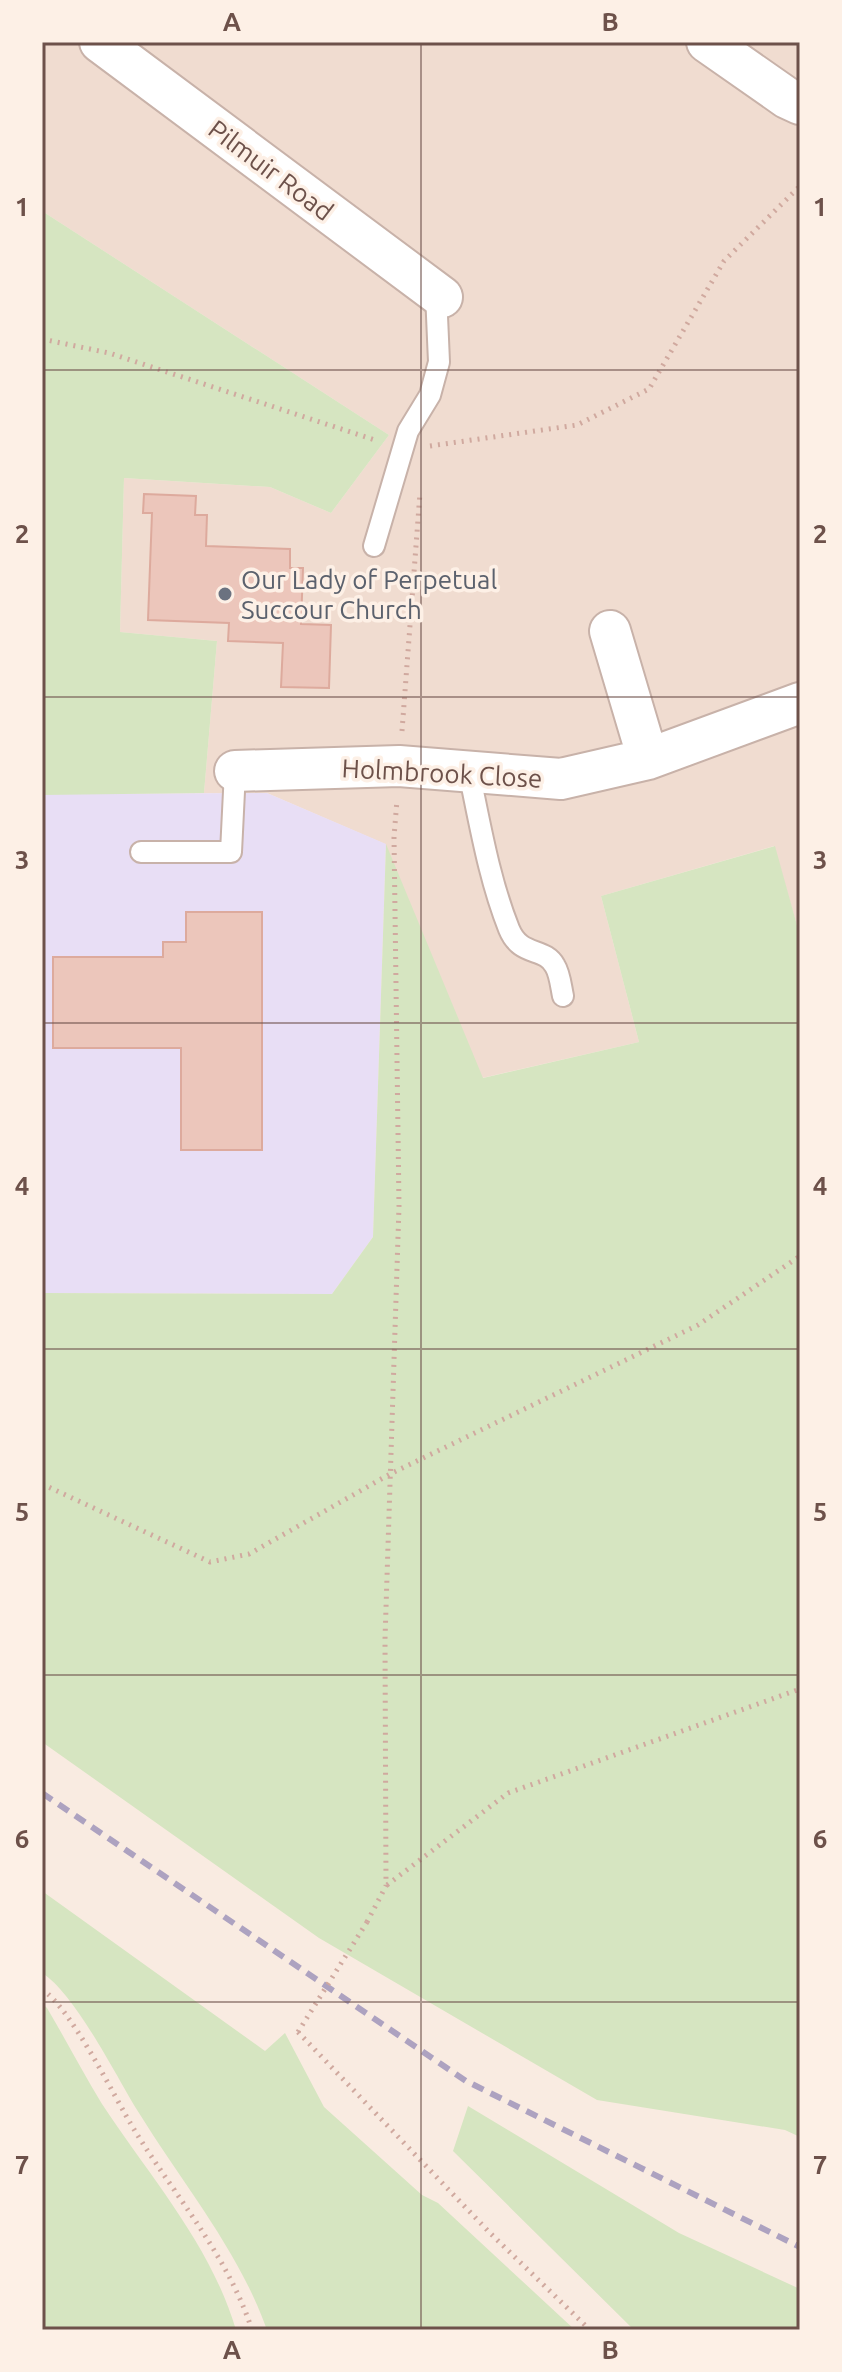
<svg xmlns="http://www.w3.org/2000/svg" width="842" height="2372" font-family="Ubuntu,sans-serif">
  <rect width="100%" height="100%" fill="#f9ebe1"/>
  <path fill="#f0dcd0" d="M42 42H800V936L774 846 601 896 639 1042 482 1078 385 844 267 793H204L217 641 120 632 124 478 270 487 331 513 389 435 42 211Z"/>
  <path fill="#e8def5" d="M267 793 386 844 373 1237 332 1294 42 1293V794Z"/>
  <path fill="#d6e5c1" d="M42 211 389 435 331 513 270 487 124 478 120 632 217 641 204 793 42 795Z
    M386 844 483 1078 639 1042 601 896 775 846 800 936V2137L785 2130 597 2100 319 1938 42 1742V1293L332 1294 373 1237Z
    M42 1891 265 2051 285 2033 324 2107 422 2195 438 2203 575 2330H267C239 2251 183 2184 139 2113 117 2078 75 1993 42 1973Z
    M42 2003 47 2008C66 2040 83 2073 102 2104 150 2177 211 2245 236 2330H42Z
    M468 2106 679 2233 800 2289V2330H634L453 2151Z"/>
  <path fill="#ecc6bb" stroke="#ddaa9d" stroke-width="2" d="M144 494 196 496 195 515H207L206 546 290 549V568H303L301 624 331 625 329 688 281 687 283 643 228 641 229 623 148 620 152 513H143Z
    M186 912H262V1150H181V1048H53V957H163V942H186Z"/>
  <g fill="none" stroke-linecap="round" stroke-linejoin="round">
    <g stroke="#c8b2a9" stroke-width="24">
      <path id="service" d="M374 546 408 431 430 395 439 362 436 293
        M469 772C480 824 489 879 509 929 521 958 544 946 555 966 560 974 561 987 563 996
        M141 852H231L235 771"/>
    </g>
    <g stroke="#c8b2a9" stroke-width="44">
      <path id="minor" d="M100 42 442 297
        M707 42 787 98 800 104
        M610 631 648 759
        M235 771 399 766 561 779 648 759 800 703"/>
    </g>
    <path stroke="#d0a99f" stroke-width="5" stroke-dasharray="2 6" stroke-linecap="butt" d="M42 339 109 353 378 441
      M430 446 577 425 649 389 724 261 800 186
      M402 731 420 493
      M42 1484 210 1562 249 1554 390 1474 698 1325 800 1256
      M387 1885 508 1793 800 1689
      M367 1922 386 1886 385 1639 399 1206 394 837 397 800
      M42 1989C73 2011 113 2095 135 2131 175 2196 228 2256 252 2330
      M298 2032 490 2233 590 2330"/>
    <use href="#service" stroke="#fff" stroke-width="20"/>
    <use href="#minor" stroke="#fff" stroke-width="40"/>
    <path stroke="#ada2c0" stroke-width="6" stroke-dasharray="12 8" stroke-linecap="butt" d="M42 1793 466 2081 800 2247"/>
    <path stroke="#d0a99f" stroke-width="5" stroke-dasharray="2 6" stroke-linecap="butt" d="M298 2032 367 1922"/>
  </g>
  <path fill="none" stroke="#6d514a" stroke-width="2" stroke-opacity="0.55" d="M421 42V2330M42 370H800M42 697H800M42 1023H800M42 1349H800M42 1675H800M42 2002H800"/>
  <circle fill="#6b7280" stroke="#fdf0e6" stroke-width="3" cx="225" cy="594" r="8"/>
  <g text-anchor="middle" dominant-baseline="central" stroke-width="7" stroke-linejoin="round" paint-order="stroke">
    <g font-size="26" fill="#6d514a" stroke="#fdf0e6">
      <text transform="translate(271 170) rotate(37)">Pilmuir Road</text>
      <text transform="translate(442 773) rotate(3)">Holmbrook Close</text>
    </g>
    <g font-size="26" fill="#5b616d" stroke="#fdf0e6" text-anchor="start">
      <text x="241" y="579">Our Lady of Perpetual<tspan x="241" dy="30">Succour Church</tspan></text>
    </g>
  </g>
  <rect width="842" height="2372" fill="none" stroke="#fdf0e6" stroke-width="88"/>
  <rect x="44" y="44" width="754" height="2284" fill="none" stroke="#6d514a" stroke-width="3"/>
  <g font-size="26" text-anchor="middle" font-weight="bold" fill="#6d514a">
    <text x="232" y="31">A</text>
    <text x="610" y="31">B</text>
    <text x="22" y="216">1</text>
    <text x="820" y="216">1</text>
    <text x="22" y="543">2</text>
    <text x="820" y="543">2</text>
    <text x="22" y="869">3</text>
    <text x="820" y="869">3</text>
    <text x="22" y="1195">4</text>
    <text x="820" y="1195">4</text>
    <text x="22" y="1521">5</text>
    <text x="820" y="1521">5</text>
    <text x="22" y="1848">6</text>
    <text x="820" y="1848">6</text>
    <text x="22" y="2174">7</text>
    <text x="820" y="2174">7</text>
    <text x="232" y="2359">A</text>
    <text x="610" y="2359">B</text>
  </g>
</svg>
